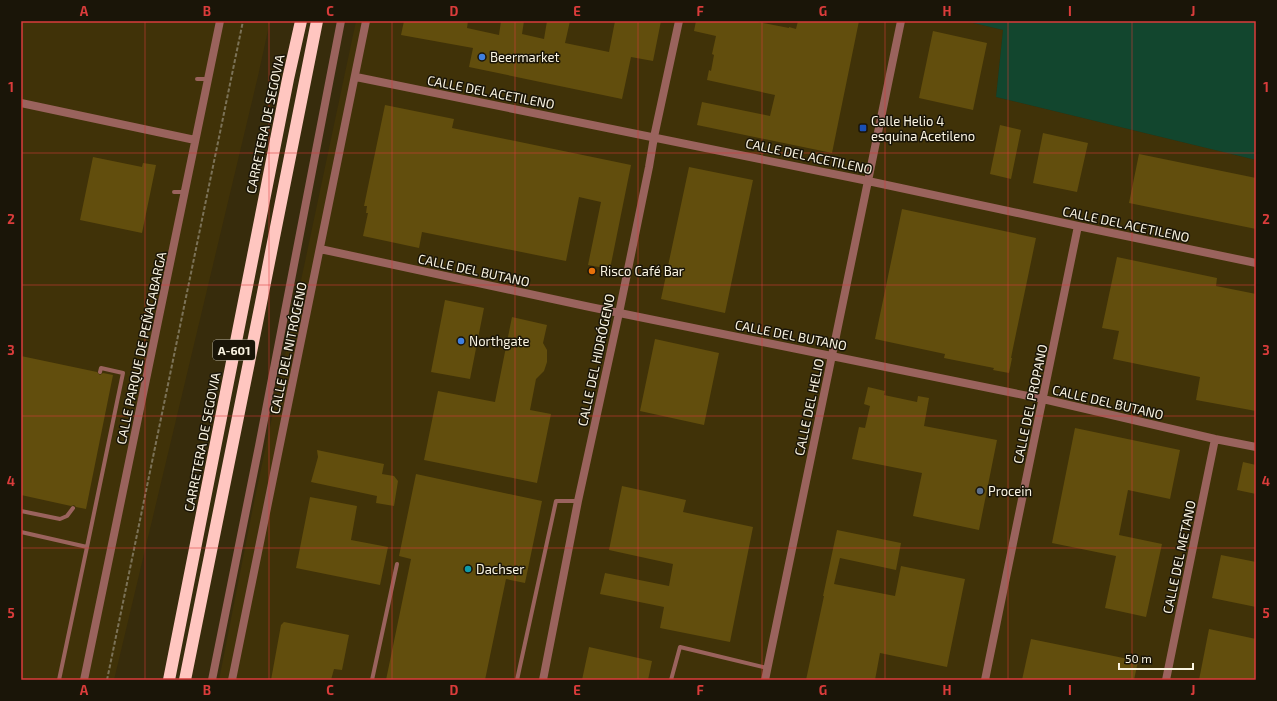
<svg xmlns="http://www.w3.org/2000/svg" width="1277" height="701" font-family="'Exo 2',sans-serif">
  <rect width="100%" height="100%" fill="#372c0c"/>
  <path fill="#403208" d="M21 21H270L258 76 114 680H21Z
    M356 21H965L1003 30 996 97 1256 160V680H219L253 507Z"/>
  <path fill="#12462e" d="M965 21H1256V160L996 97 1003 30Z"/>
  <path fill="#624e0d" d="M404 21H468L467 28 499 35 501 21H524L522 34 544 39 547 21H570L565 43 609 52 615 21H661L653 61 631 57 622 99 469 67 473 48 401 35Z
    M696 21H753L789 28V27L796 29 798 21H859L832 153 697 125 702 102 770 116 775 95 707 80 709 70 711 71 714 55 712 54 716 36 694 31Z
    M933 31 987 43 973 110 919 98Z
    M385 105 454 119 452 128 631 165 610 269 588 265 601 202 579 197 566 261 422 232 419 248 363 236 368 213H366L367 206H364Z
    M1000 125 1021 130 1011 179 990 174Z
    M1043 133 1088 143 1077 192 1033 183Z
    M1139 154 1256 178V229L1129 203Z
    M93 157 142 167 143 163 156 165 142 233 80 220Z
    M689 167 753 180 725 313 661 299Z
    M902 209 1036 238 1013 348 1011 358H1012L1009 373 993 370 994 368 944 358 945 354 875 339Z
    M1117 257 1217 278 1216 286 1256 294V411L1196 400 1200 377 1113 359 1119 331 1102 328Z
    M445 300 484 308 470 379 431 372Z
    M512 317 547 325 543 343 547 350V362L544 371 536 379 530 410 551 414 537 483 424 460 438 391 495 402Z
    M655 339 719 353 704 425 640 411Z
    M21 356 97 372 100 375 103 373 113 375 86 509 76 507 74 505 71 506 21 495Z
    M868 387 885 391 884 395 917 402 918 396 929 398 924 426 997 440 979 530 913 516 922 473 852 459 859 427 865 428 870 406 864 404Z
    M1075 428 1180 450 1170 499 1128 490 1119 535 1162 544 1146 617 1105 608 1116 556 1052 543Z
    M317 450 384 464 382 474 394 476 398 481 394 506 376 503 377 496 311 482 318 457Z
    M1243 462 1256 465V494L1237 490Z
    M416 474 542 501 525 583 506 579 485 680H386L411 559 399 556Z
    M622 486 686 500 683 512 753 527 730 642 660 628 664 607 600 594 605 573 669 586 673 564 609 550Z
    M310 497 357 506 351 540 388 547 380 585 296 568Z
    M837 530 901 543 896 570 840 558 834 584 895 596 901 566 965 579 947 667 880 653 875 680H806L824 596H823Z
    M1221 555 1256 562V607L1212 598Z
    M284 622 349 635 342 670 334 669 331 680H271L281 625Z
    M1209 629 1256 639V680H1199Z
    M1031 639 1138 661 1134 680H1022Z
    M589 647 652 661 648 680H582Z"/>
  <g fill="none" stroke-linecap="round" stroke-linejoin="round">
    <path stroke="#7b7257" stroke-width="2" stroke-dasharray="4 2" stroke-linecap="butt" d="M107 680 243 21"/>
    <path stroke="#9a635d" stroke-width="4" d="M197 79H208
      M174 192H185
      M21 511 60 519 67 516 73 508
      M21 532 87 547 59 680
      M87 547 123 373 101 368 100 372
      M372 680 397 564
      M517 680 556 501H578
      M671 680 680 647 767 668"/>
    <path stroke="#9a635d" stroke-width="8" d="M356 77 868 181 1078 226 1256 263
      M21 103 195 140
      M320 249 590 307 1043 399 1215 439 1256 447
      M84 680 220 21
      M212 680 259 446 341 21
      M232 680 366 21
      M543 680 578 501 619 313 649 167 654 137 679 21
      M765 680 901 21
      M985 680 1078 226
      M1166 680 1215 439"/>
    <path stroke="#ffc6c0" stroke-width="12" d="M169 680 288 79 301 21
      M185 680C229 460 274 241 317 21"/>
  </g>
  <path fill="none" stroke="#da3c3b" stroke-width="1" stroke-opacity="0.55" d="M145 21V680M269 21V680M392 21V680M515 21V680M638 21V680M762 21V680M885 21V680M1008 21V680M1132 21V680M21 153H1256M21 285H1256M21 416H1256M21 548H1256"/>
  <g fill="#3f7fe0" stroke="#1a1508" stroke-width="1.5">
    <circle cx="482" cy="57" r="4"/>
    <circle cx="461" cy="341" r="4"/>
  </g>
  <rect fill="#1a4fb4" stroke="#1a1508" stroke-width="1.5" x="859" y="124" width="8" height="8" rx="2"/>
  <circle fill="#e8710a" stroke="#1a1508" stroke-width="1.5" cx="592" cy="271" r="4"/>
  <circle fill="#5c6f8a" stroke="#1a1508" stroke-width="1.5" cx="980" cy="491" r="4"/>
  <circle fill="#0f9aa8" stroke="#1a1508" stroke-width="1.5" cx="468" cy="569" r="4"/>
  <g text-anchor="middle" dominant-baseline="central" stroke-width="3" stroke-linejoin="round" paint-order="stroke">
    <rect fill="#1a1508" stroke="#b7b1a1" stroke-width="1" x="213" y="340" width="42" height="20" rx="3"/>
    <g font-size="12" font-weight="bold" fill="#faf4e2">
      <text x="234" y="350">A-601</text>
    </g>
    <g font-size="13" fill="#faf4e2" stroke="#1a1508" text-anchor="start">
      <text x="490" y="57">Beermarket</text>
      <text x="871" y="121">Calle Helio 4<tspan x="871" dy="15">esquina Acetileno</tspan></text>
      <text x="600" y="271">Risco Café Bar</text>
      <text x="469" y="341">Northgate</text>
      <text x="988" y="491">Procein</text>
      <text x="476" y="569">Dachser</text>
    </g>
    <g font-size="13" fill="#faf4e2" stroke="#1a1508">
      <text transform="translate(491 92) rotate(11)">CALLE DEL ACETILENO</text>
      <text transform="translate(265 124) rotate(-78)">CARRETERA DE SEGOVIA</text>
      <text transform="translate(809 156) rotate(12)">CALLE DEL ACETILENO</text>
      <text transform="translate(1126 224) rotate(12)">CALLE DEL ACETILENO</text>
      <text transform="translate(474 270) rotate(12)">CALLE DEL BUTANO</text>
      <text transform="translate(791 335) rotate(11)">CALLE DEL BUTANO</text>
      <text transform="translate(141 348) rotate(-78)">CALLE PARQUE DE PEÑACABARGA</text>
      <text transform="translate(288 348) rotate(-78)">CALLE DEL NITRÓGENO</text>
      <text transform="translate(596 360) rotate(-78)">CALLE DEL HIDRÓGENO</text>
      <text transform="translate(1108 402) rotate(13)">CALLE DEL BUTANO</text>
      <text transform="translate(1030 404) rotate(-78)">CALLE DEL PROPANO</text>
      <text transform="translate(809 407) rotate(-78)">CALLE DEL HELIO</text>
      <text transform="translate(202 442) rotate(-79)">CARRETERA DE SEGOVIA</text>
      <text transform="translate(1179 557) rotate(-78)">CALLE DEL METANO</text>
    </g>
  </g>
  <rect width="1277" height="701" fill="none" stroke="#1a1508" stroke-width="44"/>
  <path d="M1119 663v6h74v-6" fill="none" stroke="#faf4e2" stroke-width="2"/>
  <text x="1125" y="663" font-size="12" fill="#faf4e2" stroke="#1a1508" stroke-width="3" paint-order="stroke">50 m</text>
  <rect x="22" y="22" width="1233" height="657" fill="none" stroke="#da3c3b" stroke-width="1.5"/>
  <g font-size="13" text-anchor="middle" font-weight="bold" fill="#da3c3b">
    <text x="84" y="16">A</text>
    <text x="207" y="16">B</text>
    <text x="330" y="16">C</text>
    <text x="454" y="16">D</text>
    <text x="577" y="16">E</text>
    <text x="700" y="16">F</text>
    <text x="823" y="16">G</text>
    <text x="947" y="16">H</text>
    <text x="1070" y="16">I</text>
    <text x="1193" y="16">J</text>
    <text x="11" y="92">1</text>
    <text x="1266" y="92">1</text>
    <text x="11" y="224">2</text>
    <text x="1266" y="224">2</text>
    <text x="11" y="355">3</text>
    <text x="1266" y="355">3</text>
    <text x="11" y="486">4</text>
    <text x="1266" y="486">4</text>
    <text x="11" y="618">5</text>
    <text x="1266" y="618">5</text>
    <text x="84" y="695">A</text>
    <text x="207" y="695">B</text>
    <text x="330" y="695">C</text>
    <text x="454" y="695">D</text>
    <text x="577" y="695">E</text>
    <text x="700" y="695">F</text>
    <text x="823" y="695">G</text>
    <text x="947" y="695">H</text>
    <text x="1070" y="695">I</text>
    <text x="1193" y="695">J</text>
  </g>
</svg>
